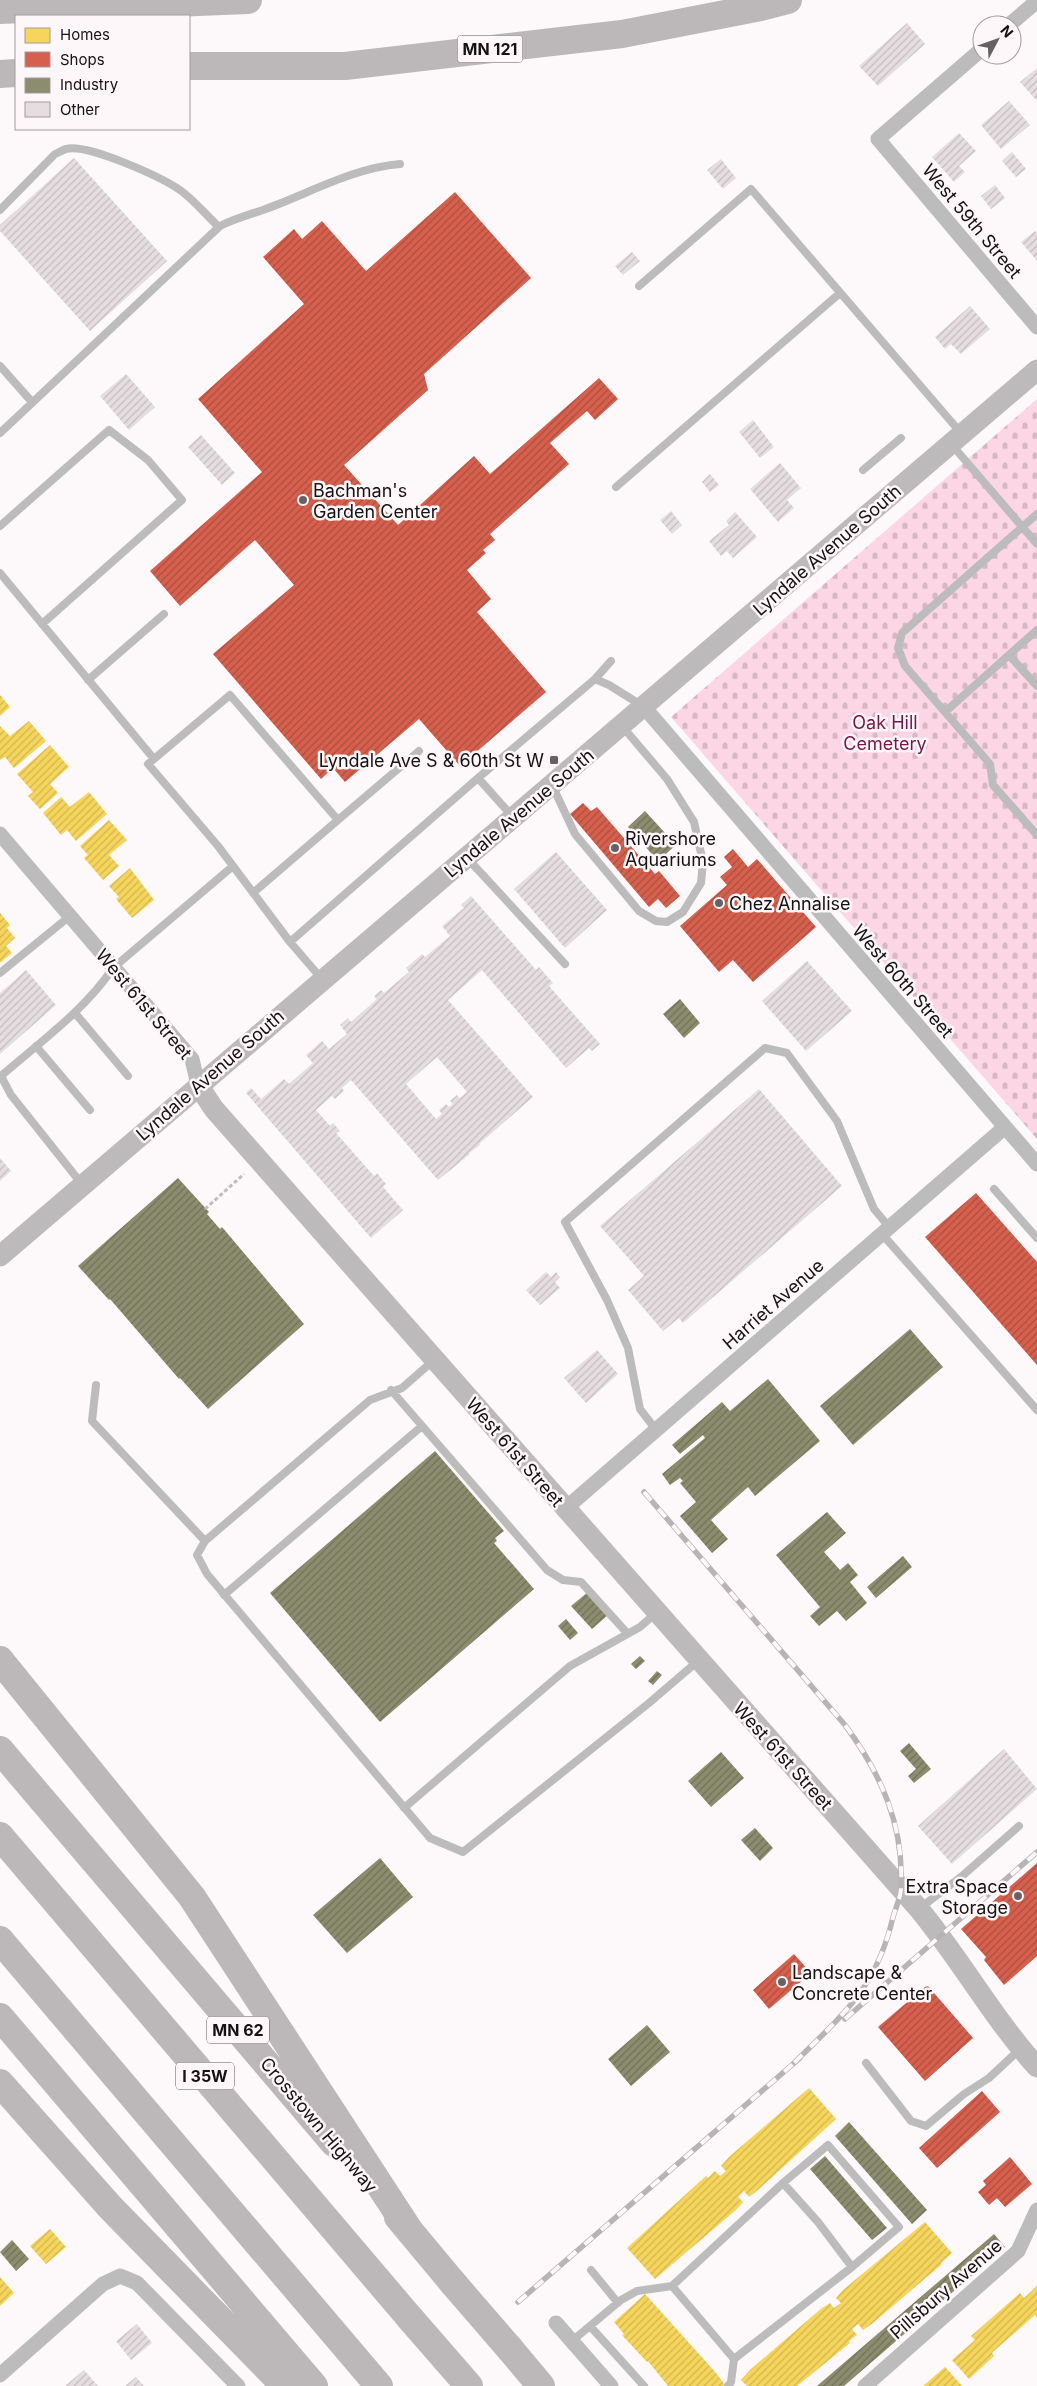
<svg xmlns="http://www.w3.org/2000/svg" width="1037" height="2386" font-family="Inter,sans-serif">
  <defs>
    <pattern id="cemetery-stones" width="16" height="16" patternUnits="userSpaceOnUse" patternTransform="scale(1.25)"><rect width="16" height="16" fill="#fdd6e5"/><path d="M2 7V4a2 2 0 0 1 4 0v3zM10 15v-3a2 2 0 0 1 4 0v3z" fill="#d8b7c4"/></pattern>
    <pattern id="homes-hatch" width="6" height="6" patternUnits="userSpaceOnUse" patternTransform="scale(1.25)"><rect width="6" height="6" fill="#f6d55c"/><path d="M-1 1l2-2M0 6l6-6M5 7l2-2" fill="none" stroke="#d2b64f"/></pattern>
    <pattern id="shops-hatch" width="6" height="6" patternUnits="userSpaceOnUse" patternTransform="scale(1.25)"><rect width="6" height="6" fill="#d6604d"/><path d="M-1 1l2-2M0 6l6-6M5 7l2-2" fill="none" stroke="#ac4e3f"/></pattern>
    <pattern id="industry-hatch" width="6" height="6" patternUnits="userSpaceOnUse" patternTransform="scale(1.25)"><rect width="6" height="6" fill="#8c8c6e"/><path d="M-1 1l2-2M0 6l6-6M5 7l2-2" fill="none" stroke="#717159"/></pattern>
    <pattern id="building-hatch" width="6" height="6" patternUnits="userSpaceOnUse" patternTransform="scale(1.25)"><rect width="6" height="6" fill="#e6dde0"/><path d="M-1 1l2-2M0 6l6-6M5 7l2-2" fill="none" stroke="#c4bdbf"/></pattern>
  </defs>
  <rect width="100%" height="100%" fill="#fdf8fa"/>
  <path fill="url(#cemetery-stones)" d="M1037 399V1139L671 717Z"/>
  <path fill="url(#homes-hatch)" d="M0 695 10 707 0 716Z
    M29 721 46 741 14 768 5 757 0 760V726L10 736Z
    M50 745 69 767 50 784 58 793 40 809 28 796 33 792 17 774Z
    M89 792 107 814 76 841 67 830 61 835 43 813 61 797 70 807Z
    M109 820 127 840 109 855 119 866 103 880 84 858 88 855 80 846Z
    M130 868 154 900 132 918 116 899 119 897 109 886Z
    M0 913 10 925 7 928 15 938 6 946 12 953 0 963Z
    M809 2088 836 2119 758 2190 749 2197 744 2191 738 2197 743 2202 737 2209 655 2279 627 2248 706 2176 708 2178 715 2171 720 2176 726 2171 721 2166 729 2157Z
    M925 2222 952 2253 941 2263 942 2264 873 2323 863 2330 858 2324 852 2329 857 2335 849 2341 850 2343 797 2386H747L741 2380 751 2369 822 2308 830 2303 834 2308 841 2303 836 2298 843 2290Z
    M50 2229 66 2247 46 2264 30 2246Z
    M0 2277 14 2293 0 2306Z
    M1037 2286V2318L1035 2315 994 2351 992 2353 994 2356 969 2379 952 2360 975 2340 971 2336 1020 2293 1024 2298Z
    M645 2294 716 2373 725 2385 723 2386H668L648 2361 647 2362 622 2335 624 2334 614 2322Z
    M945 2367 962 2386H923Z"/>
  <path fill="url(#shops-hatch)" d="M455 192 531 278 424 374 428 390 344 465 398 525 474 456 490 474 599 378 618 399 595 420 587 411 550 443 569 464 490 534 495 540 483 550 486 553 467 570 491 599 477 612 546 692 460 766 419 719 345 782 333 768 321 779 213 654 294 585 255 540 180 606 150 571 262 472 198 399 304 304 263 257 294 229 302 239 322 221 366 271Z
    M583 803 591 811 597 807 655 874 659 871 680 896 666 908 658 899 649 907 570 814Z
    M733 849 748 867 757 859 816 927 753 982 733 960 719 972 680 926 727 885 720 877 732 867 724 857Z
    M976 1193 1037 1262V1365L925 1237Z
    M1037 1863V1956L1004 1985 984 1960 986 1957 961 1929Z
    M794 1954 811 1973 769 2009 753 1990Z
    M928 1986 973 2038 925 2081 878 2027 925 1987Z
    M982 2091 1000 2112 937 2168 919 2148Z
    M1010 2157 1032 2184 1005 2207 997 2198 989 2205 978 2192 986 2185 983 2181Z"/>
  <path fill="url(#industry-hatch)" d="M645 811 676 845 658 861 628 827Z
    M680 999 700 1023 684 1038 663 1014Z
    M178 1178 209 1212 207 1214 220 1229 222 1227 304 1324 208 1409 180 1378 179 1379 110 1299 109 1300 78 1266Z
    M910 1329 943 1367 853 1445 820 1406Z
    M768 1379 820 1441 755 1496 748 1487 711 1520 728 1539 712 1553 680 1516 696 1502 680 1483 683 1481 680 1478 670 1485 662 1474 705 1438 703 1435 680 1454 672 1445 722 1402 730 1411Z
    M435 1451 504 1531 495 1538 497 1541 494 1543 534 1589 380 1722 270 1593Z
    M827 1512 846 1533 824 1552 840 1570 848 1563 858 1575 850 1582 867 1603 846 1621 837 1611 819 1626 810 1616 820 1607 776 1555Z
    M903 1556 912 1567 876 1598 867 1587Z
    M588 1592 608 1615 592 1629 571 1606Z
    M566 1619 578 1633 570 1640 558 1626Z
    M640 1656 645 1661 636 1669 631 1664Z
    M657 1671 662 1675 653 1685 648 1681Z
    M909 1743 931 1769 914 1783 908 1776 916 1769 900 1751Z
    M721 1752 744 1778 711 1807 688 1781Z
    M755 1828 773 1848 760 1861 741 1840Z
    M380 1858 413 1897 347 1953 313 1915Z
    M647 2025 670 2052 631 2086 608 2059Z
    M849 2122 927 2210 912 2224 835 2136Z
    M825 2156 887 2228 872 2240 810 2169Z
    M994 2234 1005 2247 844 2386H817Z
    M12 2240 29 2259 16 2271 0 2252Z"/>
  <path fill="url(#building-hatch)" fill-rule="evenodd" d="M907 23 925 44 878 86 859 66Z
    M1037 68V101L1020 82Z
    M1009 101 1030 125 1001 149 981 125Z
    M959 133 976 151 959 166 965 172 954 182 932 157Z
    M1012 152 1026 169 1016 177 1002 161Z
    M74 158 167 261 90 331 0 231V225Z
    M721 159 736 178 723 189 707 170Z
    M995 185 1005 198 991 209 981 196Z
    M1035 231 1037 234V261L1021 242Z
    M632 252 640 261 623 275 615 266Z
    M970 306 990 329 961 354 951 344 945 349 935 337Z
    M126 374 155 407 129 430 100 396Z
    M753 420 774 447 760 458 739 432Z
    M201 435 235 473 222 485 188 447Z
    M780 463 801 488 787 500 794 508 778 522 750 489Z
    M710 474 719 485 710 492 702 482Z
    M671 511 682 525 672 534 660 520Z
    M735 512 757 537 733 558 727 551 721 556 709 541 729 525 726 521Z
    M556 852 607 910 565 948 514 889Z
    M471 896 536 970 539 967 553 983 549 986 600 1044 592 1051 589 1048 566 1068 482 970 448 1000 533 1097 479 1144 480 1145 469 1153 470 1154 438 1180 351 1080 342 1088 344 1091 335 1099 332 1096 316 1110 330 1126 333 1123 340 1131 336 1133 374 1176 377 1173 386 1184 383 1187 403 1210 371 1238 246 1093 251 1088 261 1099 284 1079 289 1084 313 1063 306 1055 322 1041 329 1049 347 1034 340 1025 348 1018 351 1022 377 999 374 996 381 990 384 993 409 972 406 968 422 954 425 957 450 936 442 926 464 908 461 905ZM437 1057 467 1092 460 1098 457 1095 450 1101 453 1104 449 1107 446 1104 439 1110 442 1114 436 1119 406 1084Z
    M807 961 852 1011 806 1051 762 1001Z
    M26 970 56 1005 0 1054V993Z
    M759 1089 842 1186 683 1323 679 1318 663 1331 628 1290 644 1276 600 1226Z
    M0 1158 11 1171 0 1181Z
    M546 1272 551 1277 556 1272 560 1277 555 1282 560 1288 540 1305 526 1290Z
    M597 1350 618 1374 586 1403 564 1378Z
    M1004 1749 1037 1789 952 1864 918 1826Z
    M137 2324 152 2343 131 2360 116 2341Z
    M84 2370 98 2386H65Z
    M136 2377 144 2386H125Z"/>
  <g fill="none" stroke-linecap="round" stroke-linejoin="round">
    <path stroke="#c0bcbe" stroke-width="3" stroke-dasharray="4 2.5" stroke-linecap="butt" d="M205 1209 244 1174"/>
    <path stroke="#bdbcbc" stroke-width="8" d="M0 210 55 154C58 153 62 150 66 149 87 143 161 177 180 190 194 200 206 215 219 227
      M639 286 751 189 961 433
      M0 366 32 402
      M0 433 220 226C234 219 248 215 263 210 308 194 352 168 400 164
      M952 445 1037 544
      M863 470 901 438
      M616 487 840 293
      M1037 514 902 633 898 648 905 666 990 764 993 785 1037 835
      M0 526 109 430 148 460 182 500 42 624
      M0 573 154 759
      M1009 655 1037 686
      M595 679 609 685 641 705
      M88 680 164 614
      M945 712 1037 630
      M478 778 513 817
      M552 785 575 834 639 911 656 921 667 922 683 912 701 883 703 862 694 822 667 779 622 726
      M468 859 565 964
      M253 893 338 820
      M290 942 478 778 595 679 611 661
      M0 973 70 916
      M321 978 290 942 218 846 148 764 230 695 338 820 419 751
      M75 1013 128 1076
      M36 1046 90 1110
      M81 1183 11 1095 1 1076C40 1042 84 1011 113 968L233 866
      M994 1189 1037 1238
      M882 1234 1037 1410
      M434 1360 402 1388 370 1400 205 1541 197 1555 207 1574 430 1838 463 1852 649 1703 698 1661
      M96 1385 92 1421 205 1541
      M391 1390 547 1570 563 1580 581 1582 627 1633
      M656 1430 640 1409 628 1348 607 1300 565 1222 765 1048 787 1053 837 1121 874 1209 890 1228
      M224 1595 422 1426
      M404 1808 570 1666 640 1627 656 1613
      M920 1908 961 1877 1019 1826
      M866 2063 911 2121 926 2126 964 2094 989 2078 1019 2050
      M783 2183 828 2145 899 2227 852 2267
      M591 2270 618 2303
      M590 2326 644 2386
      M572 2341 621 2300 637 2291 672 2286
      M728 2386 731 2382 734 2359 852 2267 818 2222 783 2183 672 2286 734 2359"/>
    <path stroke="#bdbcbc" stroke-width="15" d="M1009 25 1037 1
      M982 49 878 139 1037 327
      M644 707 1037 1164
      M0 834 192 1059 198 1085
      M565 1509 1005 1127
      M556 2323 611 2386
      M0 2375 103 2284 120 2276 137 2283 238 2386
      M865 2386 1018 2251 1037 2210"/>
    <path stroke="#bdbabb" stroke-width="21" d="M198 1085 214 1109 919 1909C961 1960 993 2018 1037 2067
      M0 1256 1037 370"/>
    <path stroke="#bcb8b9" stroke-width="28" d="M0 10 248 0
      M189 66H345L622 34 761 7 788 0
      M0 74 16 73
      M0 1660 192 1897 409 2230
      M0 1750 334 2143
      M0 1836 409 2317
      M0 1940 379 2386
      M0 2017 314 2386
      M0 2083 110 2207 285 2386
      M398 2217 453 2283
      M510 2349 541 2386"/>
    <g stroke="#b7b4b5" stroke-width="5.5">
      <path id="rail" d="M644 1492 845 1725C881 1774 904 1825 901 1887 901 1897 896 1907 893 1917 887 1943 877 1968 862 1990 843 2017 818 2039 794 2063
        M845 2019 1037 1852
        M518 2302 800 2058"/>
    </g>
    <use href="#rail" stroke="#fef7fa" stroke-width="4" stroke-dasharray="11" stroke-linecap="butt"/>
    <path stroke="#bcb8b9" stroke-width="28" d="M453 2283 510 2349
      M409 2317 469 2386"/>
  </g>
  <g fill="#666264" stroke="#fef7fa" stroke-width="2">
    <circle cx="303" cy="500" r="5"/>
    <rect x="549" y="755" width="10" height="10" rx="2.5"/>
    <circle cx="615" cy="848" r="5"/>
    <circle cx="719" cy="903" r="5"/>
    <circle cx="1018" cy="1896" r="5"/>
    <circle cx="782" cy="1982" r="5"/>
  </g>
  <g text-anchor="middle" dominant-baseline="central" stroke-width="5" stroke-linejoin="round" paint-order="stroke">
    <g fill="#fef7fa" stroke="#5b5758" stroke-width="1">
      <rect x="457.5" y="35.5" width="65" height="27" rx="4"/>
      <rect x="207" y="2016.5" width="62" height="27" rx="4"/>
      <rect x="176" y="2062.5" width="58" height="27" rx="4"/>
    </g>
    <g font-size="16" font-weight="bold" fill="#151213">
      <text x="490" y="49">MN 121</text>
      <text x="238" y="2030">MN 62</text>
      <text x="205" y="2076">I 35W</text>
    </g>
    <g font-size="18" fill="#151213" stroke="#fef7fa">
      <text transform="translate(972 221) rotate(50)">West 59th Street</text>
      <text transform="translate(827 550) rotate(-41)">Lyndale Avenue South</text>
      <text transform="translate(519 813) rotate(-40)">Lyndale Avenue South</text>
      <text transform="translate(903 981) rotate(49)">West 60th Street</text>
      <text transform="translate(144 1004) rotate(50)">West 61st Street</text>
      <text transform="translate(210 1075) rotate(-41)">Lyndale Avenue South</text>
      <text transform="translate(773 1304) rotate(-41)">Harriet Avenue</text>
      <text transform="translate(515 1452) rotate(49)">West 61st Street</text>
      <text transform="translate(783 1756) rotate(48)">West 61st Street</text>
      <text transform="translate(319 2125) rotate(50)">Crosstown Highway</text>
      <text transform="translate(946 2289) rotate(-41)">Pillsbury Avenue</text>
    </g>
    <g font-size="18" fill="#151213" stroke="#fef7fa" text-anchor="start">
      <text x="313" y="490">Bachman's<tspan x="313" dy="21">Garden Center</tspan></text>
      <text x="544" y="760" text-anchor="end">Lyndale Ave S &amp; 60th St W</text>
      <text x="625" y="838">Rivershore<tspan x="625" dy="21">Aquariums</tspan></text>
      <text x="729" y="903">Chez Annalise</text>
      <text x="1008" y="1886" text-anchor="end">Extra Space<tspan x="1008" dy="21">Storage</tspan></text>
      <text x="792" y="1972">Landscape &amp;<tspan x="792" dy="21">Concrete Center</tspan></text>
    </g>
    <g font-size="18" fill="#771648" stroke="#fef7fa">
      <text x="885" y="722">Oak Hill<tspan x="885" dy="21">Cemetery</tspan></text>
    </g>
  </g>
  <rect x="15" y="15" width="175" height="115" fill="#fef7fa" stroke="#a19b9e"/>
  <rect x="25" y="28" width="25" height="15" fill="#f6d55c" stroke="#a19b9e"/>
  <text x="60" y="40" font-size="15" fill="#151213">Homes</text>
  <rect x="25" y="52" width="25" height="15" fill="#d6604d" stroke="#a19b9e"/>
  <text x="60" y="65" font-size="15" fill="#151213">Shops</text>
  <rect x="25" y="78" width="25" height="15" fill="#8c8c6e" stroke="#a19b9e"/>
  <text x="60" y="90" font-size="15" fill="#151213">Industry</text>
  <rect x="25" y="102" width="25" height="15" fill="#e6dde0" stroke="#a19b9e"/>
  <text x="60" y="115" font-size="15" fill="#151213">Other</text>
  <g transform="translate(997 40) rotate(49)"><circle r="24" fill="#fef7fa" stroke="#a19b9e"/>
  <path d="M0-4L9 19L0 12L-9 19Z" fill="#666264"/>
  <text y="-8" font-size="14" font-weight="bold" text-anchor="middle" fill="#151213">N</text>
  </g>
</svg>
